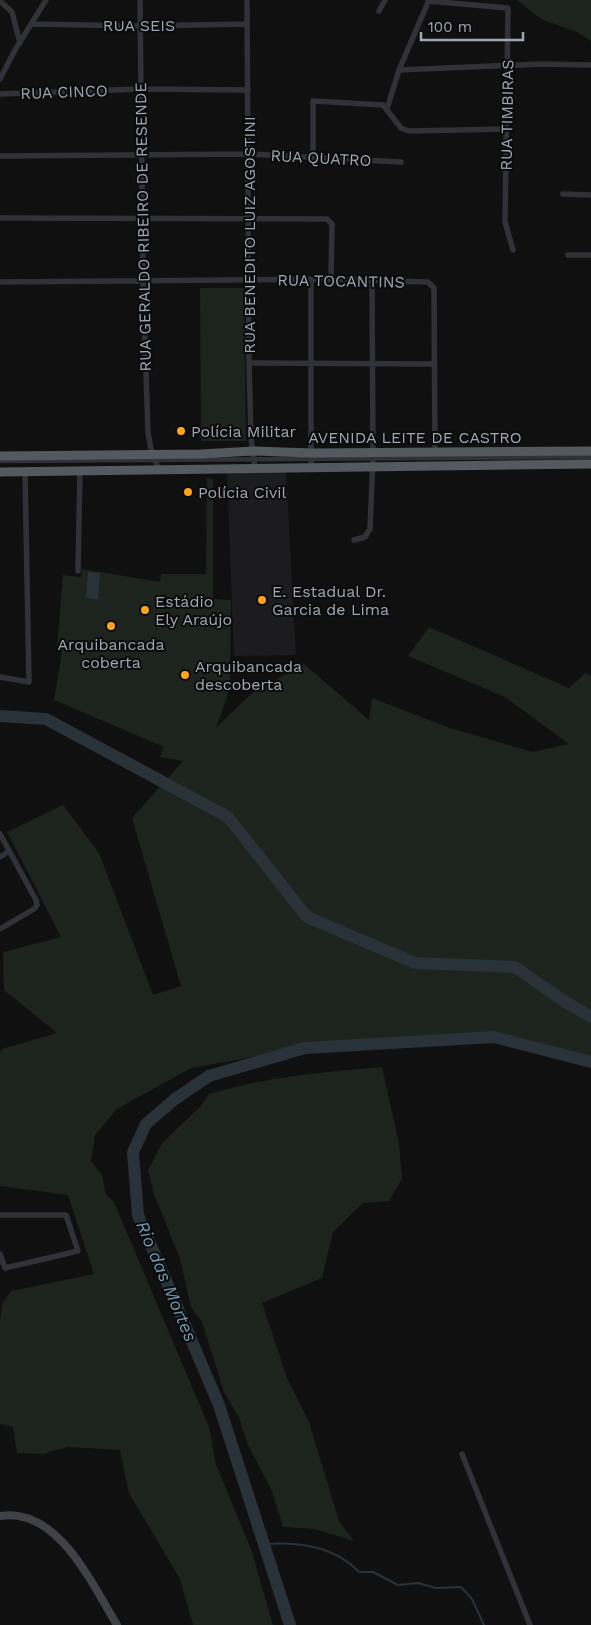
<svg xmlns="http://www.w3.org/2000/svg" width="591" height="1625" font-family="'Work Sans',sans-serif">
  <rect width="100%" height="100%" fill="#101011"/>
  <path fill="#1c1c1e" d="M227 471H286L296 655 234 656Z"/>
  <path fill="#1c241d" d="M517 0H591V41L577 32 541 19Z
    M200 288H244L246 441H201Z
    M207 478 213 479V599L231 600 230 688 216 728 252 693 304 664 369 720 372 698 450 728 533 752 569 744 505 697 408 656 429 627 569 688 585 673 591 676V1062L494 1037 305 1048 191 1068 117 1109 95 1135 91 1161 102 1175 106 1195 114 1202 209 1427 216 1465 251 1549 273 1625H193L180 1579 129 1493 120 1450 67 1447 43 1454 17 1453 13 1427 0 1424V1321L2 1304 11 1291 94 1274 68 1195 0 1186V1053L2 1049 57 1033 4 990 3 952 61 937 7 832 63 805 99 853 153 995 181 986 132 818 183 761 160 757 164 747 54 700 62 652 57 649 63 575 81 577 82 569 160 582 161 574H206Z
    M382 1067 399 1144 402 1179 389 1201 363 1203 333 1232 322 1278 262 1303 287 1378 309 1422 339 1521 354 1541 315 1529 283 1527 272 1491 248 1445 239 1418 224 1392 202 1322 191 1307 180 1259 154 1194 148 1170 162 1143 202 1105 209 1094C265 1077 323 1072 382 1067Z"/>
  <path fill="#283238" d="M88 572 100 573 98 599 86 598Z"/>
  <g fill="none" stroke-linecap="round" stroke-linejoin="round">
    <path stroke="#283238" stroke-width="2" d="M265 1544C299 1542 334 1546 359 1572H373L398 1585 418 1583 436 1588 461 1587 472 1599 484 1625"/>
    <path stroke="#283238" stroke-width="12" d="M0 716 46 719 228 817 307 917 415 963 515 967 561 999 591 1017
      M290 1625 219 1405 138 1215 133 1152 146 1124 175 1099 209 1076 305 1048 494 1037 591 1062"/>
    <path stroke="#313237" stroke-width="4.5" d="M0 461 591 457"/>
    <path stroke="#313237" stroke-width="5.5" d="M140 0 143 280 148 433 152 454 160 471
      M247 0 249 363 251 437 255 469
      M0 1 12 12 20 43
      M428 1 508 8 505 222 513 250
      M379 11 385 0
      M31 24 140 26 247 24
      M399 70 541 64 591 65
      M0 79 15 50 46 0
      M0 94 141 89 248 90
      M387 109 399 70 429 0
      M0 156 249 154 401 162
      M313 158V101L383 105 401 128 409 131 506 129
      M563 194 591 195
      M0 218 327 219 332 224 331 279
      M568 255H591
      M311 280V469
      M0 282 331 279 428 282 434 288 435 452
      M249 363 434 364
      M354 540 365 537 370 529 373 459 372 282
      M78 571 80 472
      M0 677 29 682 25 472
      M0 834 36 900 37 905 34 909 0 929
      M0 857 9 851
      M0 1215H66L78 1251 5 1268 0 1254
      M462 1454 530 1625"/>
    <path stroke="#3f4147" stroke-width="8" d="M0 1516C57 1506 92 1584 117 1625"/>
    <path stroke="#54585f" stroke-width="9" d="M0 456 201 454 253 451 312 453 591 451
      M0 472 591 464"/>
  </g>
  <g fill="#fda31c" stroke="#0b0b0c" stroke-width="2">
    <circle cx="181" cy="431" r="5"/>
    <circle cx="188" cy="492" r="5"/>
    <circle cx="262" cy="600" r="5"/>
    <circle cx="145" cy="610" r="5"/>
    <circle cx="111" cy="626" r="5"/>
    <circle cx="185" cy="675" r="5"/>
  </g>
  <g text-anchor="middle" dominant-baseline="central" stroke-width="4" stroke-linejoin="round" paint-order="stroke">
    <g font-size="16" fill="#a0a7b3" stroke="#0b0b0c">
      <text x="139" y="25">RUA SEIS</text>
      <text transform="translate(64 92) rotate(-2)">RUA CINCO</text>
      <text transform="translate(507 115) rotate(-89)">RUA TIMBIRAS</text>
      <text transform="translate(321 158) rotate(3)">RUA QUATRO</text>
      <text transform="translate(143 227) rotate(-91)">RUA GERALDO RIBEIRO DE RESENDE</text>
      <text transform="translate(249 235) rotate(-90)">RUA BENEDITO LUIZ AGOSTINI</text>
      <text transform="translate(341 281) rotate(1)">RUA TOCANTINS</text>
      <text x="415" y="437">AVENIDA LEITE DE CASTRO</text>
    </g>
    <g font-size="16" fill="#a0a7b3" stroke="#0b0b0c" text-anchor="start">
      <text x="191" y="431">Polícia Militar</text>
      <text x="198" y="492">Polícia Civil</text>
      <text x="272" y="591">E. Estadual Dr.<tspan x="272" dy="18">Garcia de Lima</tspan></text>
      <text x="155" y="601">Estádio<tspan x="155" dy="18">Ely Araújo</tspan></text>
      <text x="111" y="644" text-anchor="middle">Arquibancada<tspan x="111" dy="18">coberta</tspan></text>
      <text x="195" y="666">Arquibancada<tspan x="195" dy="18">descoberta</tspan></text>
    </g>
    <g font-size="18" font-style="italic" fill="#7499b2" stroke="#0b0b0c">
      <text transform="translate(167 1281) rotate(67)">Rio das Mortes</text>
    </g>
  </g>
  <path d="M421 32v8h102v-8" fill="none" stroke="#a0a7b3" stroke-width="2.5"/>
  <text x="428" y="32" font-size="15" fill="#a0a7b3" stroke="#0b0b0c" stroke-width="4" paint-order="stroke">100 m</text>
</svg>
